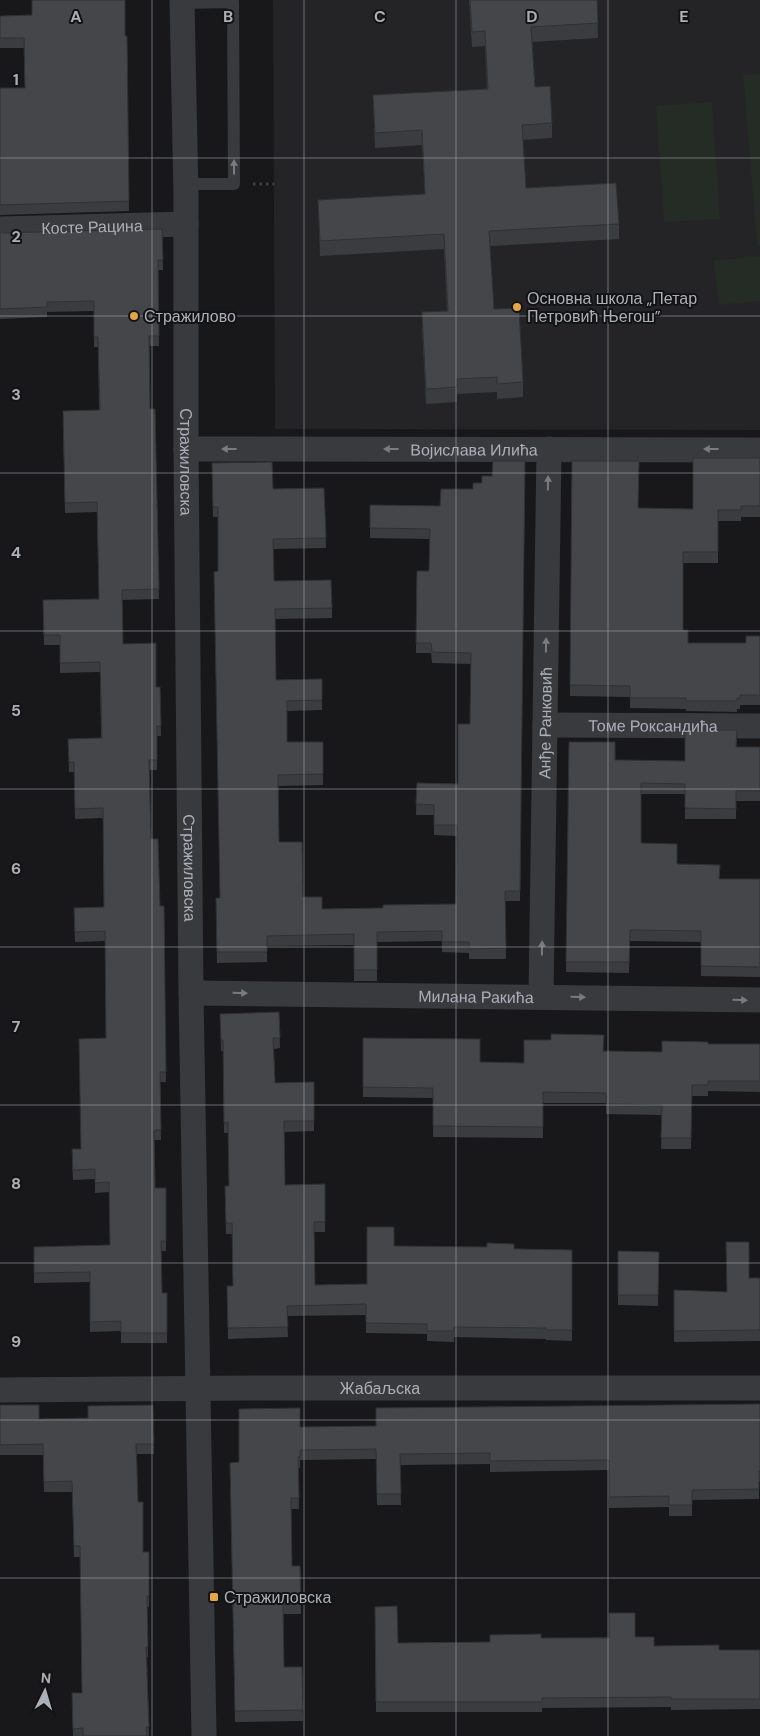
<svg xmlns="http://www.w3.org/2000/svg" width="760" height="1736" font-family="'DM Sans',sans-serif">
  <rect width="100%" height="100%" fill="#18181a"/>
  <path fill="#242426" d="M273 0H760V430L275 429Z"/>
  <path fill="#242c25" d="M760 74V245H757L743 75Z
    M712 102 720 219 664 222 656 106Z
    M760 256V301L719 305 714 261Z"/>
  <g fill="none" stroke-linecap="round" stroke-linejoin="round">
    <path stroke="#3f4145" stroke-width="3" stroke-dasharray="2.5 4" stroke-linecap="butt" d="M253 184H274"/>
    <path stroke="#393a3e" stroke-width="12" d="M182 3 233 2 234 184H186"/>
    <g stroke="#393a3e" stroke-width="25">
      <path id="s1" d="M182 0 186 197V449L191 993 204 1736"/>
      <path id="s2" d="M0 229 186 224"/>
      <path id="s3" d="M186 449 760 450"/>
      <path id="s4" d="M545 725 760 726"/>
      <path id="s5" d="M191 993 760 1000"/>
      <path id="s6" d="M541 997 549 449"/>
      <path id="s7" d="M0 1390 251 1388H760"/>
    </g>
  </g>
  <path fill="#3b3c3f" d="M469 0H597L598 38 532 42 535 87 552 123V138L523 140 526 188 619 224V239L490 246 494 309 523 382V397L497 399V392L457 394V402L426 404 422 327V312L447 311 444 249 320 256 318 200 425 194 422 145 375 148 373 95 487 89 485 46 472 47Z
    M0 16 127 36 129 211 0 215V88H25L24 48H0Z
    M162 229 163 270H158L159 346H149L150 409H155L159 599 122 600 123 644 156 687H160L161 736H157V770H149L151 839 160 906H164L166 1082H160L161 1140H154L155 1188H166V1251H161L162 1293H167V1343H121V1331L90 1332V1282L34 1283V1247L110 1245 109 1192 95 1193V1179L73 1180 72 1159 81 1149 106 1038 105 941 75 942 74 918 104 907 103 818 75 819 74 772H69L68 739 101 738 100 672 60 673V645H44L43 610 99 599 97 512 65 513 63 421 99 410 98 347H94V311L47 312V317L0 319V233Z
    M760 458V517H741V521H718V563H683V630L688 643H746L760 636V705H740V709H737V712L686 711V709L630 708V697L570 696 572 461 639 508 693 509Z
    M525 461 520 901H505L506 959H469V953L442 952V941L377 942V981H354V945L267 946V962L217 963 216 898H220L218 571V517H213L212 463 273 489 325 510 326 548 273 549 274 581 332 608V618L275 619 276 680 322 679V710L287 711V742H323V785L278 786 279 842 303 897 322 909 383 908 456 904 457 836 434 835V815H416L417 783 458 784 470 724 471 664 432 663 431 653H416L417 571H429L430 539 370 538V505L440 506 473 489 492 476Z
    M569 742 615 760 685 761 737 747H760V801H736V819H685V794H641V843L677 864 720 879H760V977L701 976V942L630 941 629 973 566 972Z
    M279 1012 280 1048 274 1049 275 1083 314 1082V1131L284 1132 285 1185 325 1184V1232H314L315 1285 367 1284 394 1246 572 1250V1341L546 1340V1339L454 1337V1342L427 1341V1334L366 1333V1315L287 1316 288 1337 228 1339 227 1286H233L232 1234H226L225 1186H229L228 1133H224L223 1051H221L220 1014Z
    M363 1038 480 1062 524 1063 604 1051 662 1052 708 1044H760V1092L708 1091V1096H692L691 1149H661L662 1115 606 1114V1103H543V1138L433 1137V1098L363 1097Z
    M618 1251 659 1252 658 1306 618 1305Z
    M749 1278H760V1341L674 1342V1290L727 1292Z
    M760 1404V1481H759V1499L692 1500V1516H669V1507L609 1508V1470L490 1472V1464L400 1465 401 1505H377L376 1459 300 1460V1468H298L299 1509H291L292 1566H300L301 1614H283L284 1667H302L303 1721 235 1722 230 1463 239 1462 300 1427 376 1426Z
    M0 1405 39 1419 88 1418 153 1405 154 1454H137L138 1502 143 1552H149V1607H147L148 1657H147L149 1736H73L72 1693H82L80 1557H74L72 1492H44L43 1455H0Z
    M375 1607 398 1643 490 1642 541 1638 635 1637 654 1646 719 1650H760V1709L671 1710V1707L542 1708V1712H376Z"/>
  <path fill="#454649" stroke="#303133" d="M32 0H125V36H127L129 201 0 205V88H25L24 38H0V16L32 15Z
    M470 0H597L598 23 531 27 535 87 550 86 552 123 522 125 526 188 616 183 619 224 489 231 494 309 519 308 523 382 497 384V377L457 379V387L426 389 422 312 448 311 444 234 320 241 318 200 425 194 422 130 375 133 373 95 488 89 485 31 472 32Z
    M162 229 163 260H158L159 336H149L150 409H155L159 589 122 590 123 644 156 643V687H160L161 726H157V760H149L151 839H158L160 906H164L166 1072H160L161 1130H154L155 1188H166V1241H161L162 1293H167V1333H121V1321L90 1322V1272L34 1273V1247L110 1245 109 1182 95 1183V1169L73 1170 72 1149H81L79 1039 106 1038 105 931 75 932 74 908 104 907 103 808 75 809 74 762H69L68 739 102 738 100 662 60 663V635H44L43 600 99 599 97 502 65 503 63 411 100 410 98 337H94V301L47 302V307L0 309V233Z
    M693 458H760V506H741V510H718V552H683V630H688V643H746V636H760V695H740V698H737V701H686V698H630V686L570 685 572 461H639L638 508 693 509Z
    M493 461H525L520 891H505L506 948 469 949V942H442V931L377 932V970H354V934L267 936V952H217L216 898H220L214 572 218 571V507H213L212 463 272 462 273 489 324 488 326 538 273 539 274 581 331 580 332 608 275 609 276 680 322 679V700L287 701V742H323V774L278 775 279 842H302L303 897H322V909L383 908V905L456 904 457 825H434V805L416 804 417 783 458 784V724H470L471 653 432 652 431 643H416L417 571H429L430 529 370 528V505L440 506 441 489H473V483H482V476H492Z
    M685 730H737L736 747H760V791H736V809L685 808V784L641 783V843L677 844V864L720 865 719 879H760V967L701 966V931L630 930 629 962H566L569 742H615V760L685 761Z
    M279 1012 280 1038H273L275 1083 314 1082V1121H284L285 1185 325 1184V1222H314L315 1285 367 1284V1227H394V1246L487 1247V1243L514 1244V1249L572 1250V1330H546V1328L454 1327V1331H427V1324L366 1323V1304L287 1306 288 1327 228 1328 227 1286H233L232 1223H226L225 1186H229L228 1122 224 1123 223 1040H221L220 1014Z
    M551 1034 604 1035 603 1051 662 1052V1041L708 1042V1044H760V1081H708V1085H692L691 1138H661L662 1105 606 1104V1093L543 1092V1127L433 1126V1088L363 1087V1038L480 1039V1062L524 1063V1040H551Z
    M726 1242H749V1278H760V1330L674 1331V1290L727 1292Z
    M618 1251 659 1252 658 1295H618Z
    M760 1404V1471H759V1489L692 1490V1505H669V1496L609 1497V1460L490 1461V1453L400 1454 401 1494H377L376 1449 300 1450V1457H298L299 1498H291L292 1566H300L301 1603 283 1604 284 1667H302L303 1710 235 1711 230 1463 239 1462V1409L300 1408V1427L376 1426V1408Z
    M0 1405H39V1419L88 1418V1406L153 1405 154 1444H136L138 1502H143V1552H149V1596H147L148 1647H146L149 1727H146L147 1736H83V1728L73 1729 72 1693H82L80 1546H74L72 1481 44 1482 43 1444 0 1445Z
    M397 1606 398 1643 490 1642V1635L541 1634V1638H609V1613H635V1637H654V1646L719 1645V1650H760V1699H671V1697L542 1698V1702H376L375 1607Z"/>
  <defs><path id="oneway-solid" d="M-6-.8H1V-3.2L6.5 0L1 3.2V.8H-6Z" transform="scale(1.25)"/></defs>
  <g fill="#787b81">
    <use href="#oneway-solid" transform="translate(234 167) rotate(-90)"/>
    <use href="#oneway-solid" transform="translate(229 449) rotate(180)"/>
    <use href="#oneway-solid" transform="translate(391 449) rotate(180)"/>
    <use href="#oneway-solid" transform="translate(711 449) rotate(-180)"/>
    <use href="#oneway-solid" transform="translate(548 483) rotate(-89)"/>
    <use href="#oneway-solid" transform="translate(546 645) rotate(-89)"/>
    <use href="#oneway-solid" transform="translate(542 948) rotate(-89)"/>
    <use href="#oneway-solid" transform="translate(240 993) rotate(1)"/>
    <use href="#oneway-solid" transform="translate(578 997) rotate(1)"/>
    <use href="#oneway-solid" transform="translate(740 1000) rotate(1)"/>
  </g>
  <path fill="none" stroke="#abb0b8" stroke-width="1" stroke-opacity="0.55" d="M152 0V1736M304 0V1736M456 0V1736M608 0V1736M0 158H760M0 316H760M0 473H760M0 631H760M0 789H760M0 947H760M0 1105H760M0 1263H760M0 1420H760M0 1578H760"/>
  <g fill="#e3a546" stroke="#131315" stroke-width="2">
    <circle cx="517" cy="307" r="5"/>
    <circle cx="134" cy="316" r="5"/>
    <rect x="209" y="1592" width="10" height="10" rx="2.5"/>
  </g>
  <g text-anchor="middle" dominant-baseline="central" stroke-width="4" stroke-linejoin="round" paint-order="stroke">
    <g font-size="16" fill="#abb0b8" stroke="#131315">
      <text stroke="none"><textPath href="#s2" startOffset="92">Косте Рацина</textPath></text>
      <text stroke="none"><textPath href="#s3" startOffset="288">Војислава Илића</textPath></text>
      <text stroke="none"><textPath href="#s1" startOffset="462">Стражиловска</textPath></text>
      <text stroke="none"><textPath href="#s6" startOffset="274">Анђе Ранковић</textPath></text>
      <text stroke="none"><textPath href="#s4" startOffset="108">Томе Роксандића</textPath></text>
      <text stroke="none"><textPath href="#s1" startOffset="868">Стражиловска</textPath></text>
      <text stroke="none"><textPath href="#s5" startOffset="285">Милана Ракића</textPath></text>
      <text stroke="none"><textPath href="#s7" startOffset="380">Жабаљска</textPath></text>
    </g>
    <g font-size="16" fill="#abb0b8" stroke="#131315" text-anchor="start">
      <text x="527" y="298">Основна школа „Петар<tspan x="527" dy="18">Петровић Његош”</tspan></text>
      <text x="144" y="316">Стражилово</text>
      <text x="224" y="1597">Стражиловска</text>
    </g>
  </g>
  <g font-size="16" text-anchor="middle" font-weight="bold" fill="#abb0b8" stroke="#131315" stroke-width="4" stroke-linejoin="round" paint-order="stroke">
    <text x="76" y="22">A</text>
    <text x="228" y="22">B</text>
    <text x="380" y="22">C</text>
    <text x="532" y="22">D</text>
    <text x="684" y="22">E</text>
    <text x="16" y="85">1</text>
    <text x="16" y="242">2</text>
    <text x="16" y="400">3</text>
    <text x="16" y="558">4</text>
    <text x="16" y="716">5</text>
    <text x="16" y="874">6</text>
    <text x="16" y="1032">7</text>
    <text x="16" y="1189">8</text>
    <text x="16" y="1347">9</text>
  </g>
  <g transform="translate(45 1691) rotate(5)" stroke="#131315" stroke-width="4" paint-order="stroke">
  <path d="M0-4L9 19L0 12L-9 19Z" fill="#abb0b8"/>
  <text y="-8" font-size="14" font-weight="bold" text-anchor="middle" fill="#abb0b8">N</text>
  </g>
</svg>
